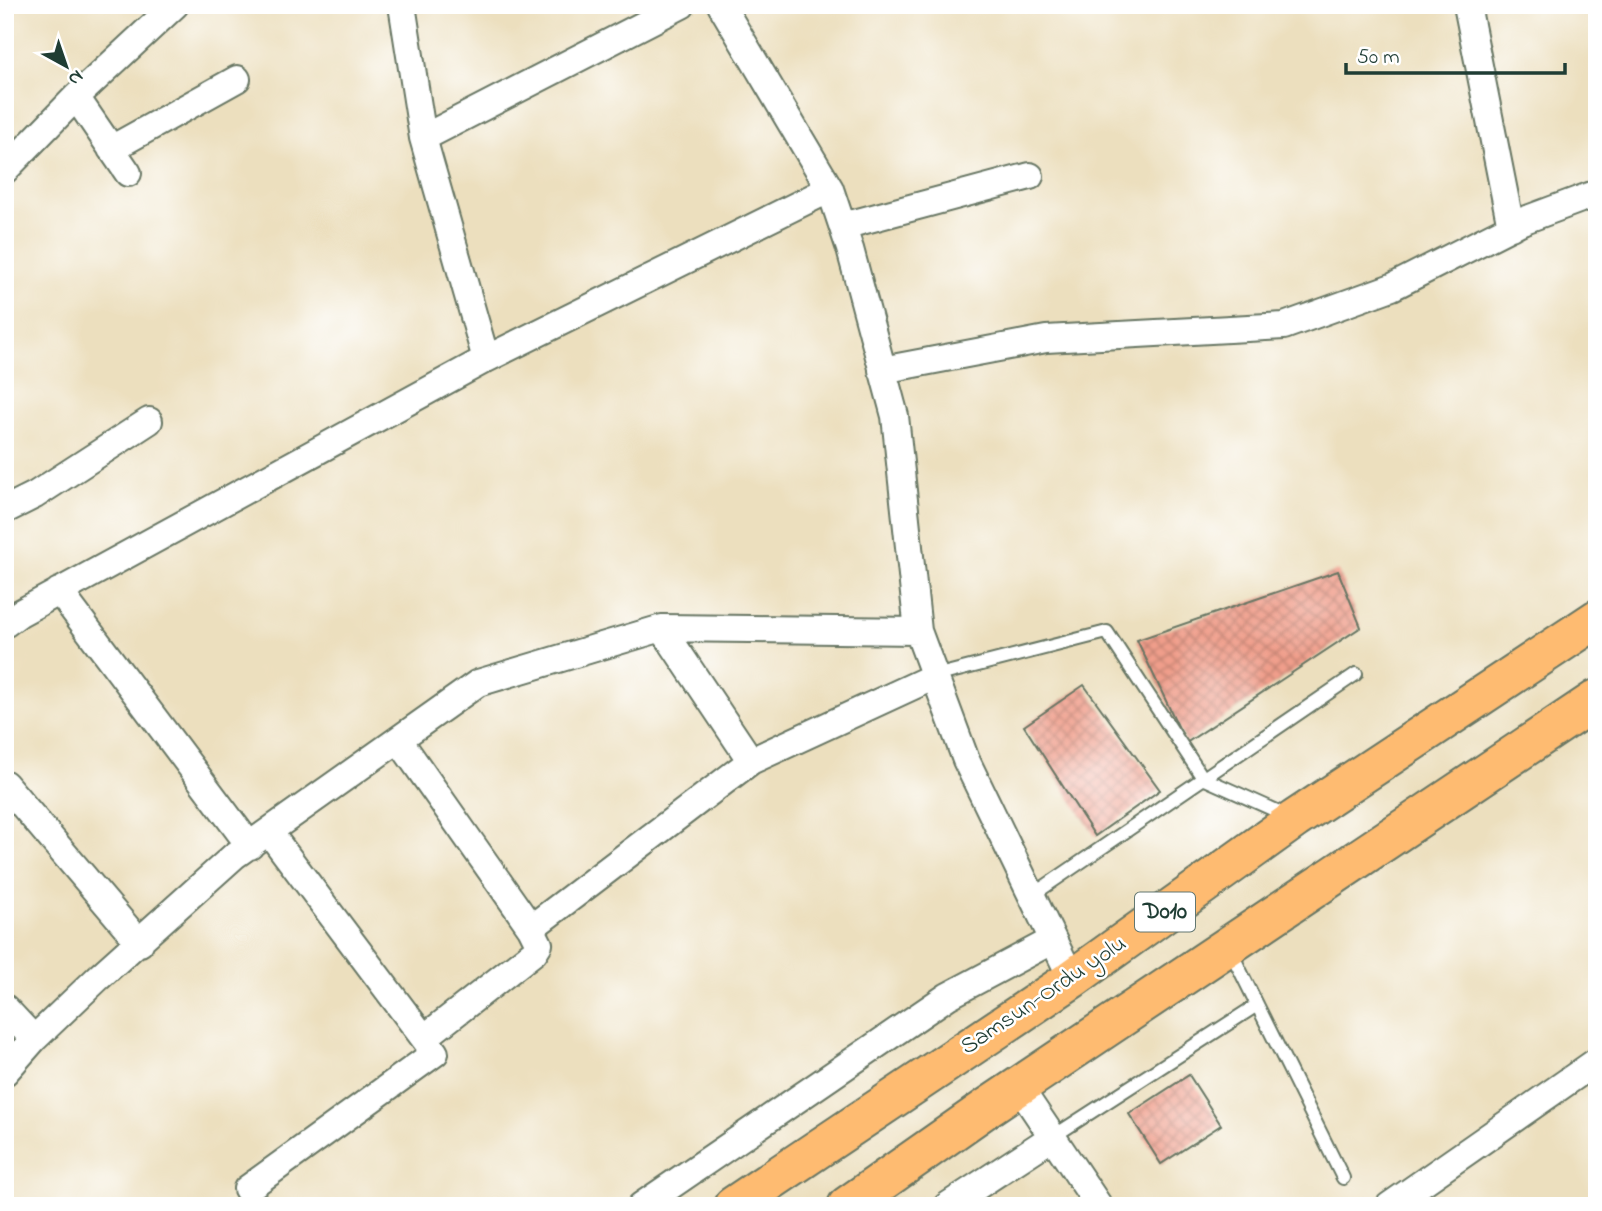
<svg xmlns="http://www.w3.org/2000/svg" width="1602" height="1211" font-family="'Indie Flower',sans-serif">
  <defs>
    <pattern id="building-cross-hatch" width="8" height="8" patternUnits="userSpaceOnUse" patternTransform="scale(1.75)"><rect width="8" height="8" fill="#f09e8b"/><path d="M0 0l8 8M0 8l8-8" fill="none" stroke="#c28272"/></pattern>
  </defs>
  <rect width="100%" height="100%" fill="#fff"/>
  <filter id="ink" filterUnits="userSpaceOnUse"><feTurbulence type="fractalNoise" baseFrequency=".0143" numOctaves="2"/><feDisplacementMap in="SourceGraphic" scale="14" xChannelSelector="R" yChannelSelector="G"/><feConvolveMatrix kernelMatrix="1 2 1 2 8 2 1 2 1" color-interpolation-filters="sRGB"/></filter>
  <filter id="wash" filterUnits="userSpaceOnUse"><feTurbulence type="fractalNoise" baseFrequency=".00686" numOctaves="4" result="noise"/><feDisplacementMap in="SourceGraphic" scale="28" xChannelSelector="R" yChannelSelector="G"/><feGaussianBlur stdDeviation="1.57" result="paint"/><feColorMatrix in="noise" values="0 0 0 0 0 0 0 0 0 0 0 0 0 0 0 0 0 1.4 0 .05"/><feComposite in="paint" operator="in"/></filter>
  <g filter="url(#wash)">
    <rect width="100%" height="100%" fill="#ecdfbe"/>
    <g id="blocks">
      <path fill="url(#building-cross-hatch)" d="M1338 571 1361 627 1186 743 1137 640Z
        M1084 685 1160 790 1095 836 1024 726Z
        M1189 1075 1221 1125 1161 1164 1129 1114Z"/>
    </g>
  </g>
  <g filter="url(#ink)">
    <use href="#blocks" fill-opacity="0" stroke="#677664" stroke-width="2"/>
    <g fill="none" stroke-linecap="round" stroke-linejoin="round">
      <g stroke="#677664" stroke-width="16">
        <path id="service" d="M935 676 1107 632 1203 778 1288 816
          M1031 896 1356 674
          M1230 950 1343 1178
          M1054 1136 1257 1005"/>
      </g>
      <g stroke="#677664" stroke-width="30">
        <path id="minor" d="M402 5 423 138 486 359
          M721 5 830 189 850 249 895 416 918 631 966 760 1072 979
          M1467 5 1511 227
          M76 97 128 173
          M423 138 682 5
          M111 149 237 79
          M5 170 76 97 175 5
          M843 226 1030 176
          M882 370 1046 339 1284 326 1392 287 1522 221 1597 193
          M5 510 35 495 149 421
          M59 591 250 846
          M5 624 20 613 486 359 830 189
          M662 628 751 761
          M399 740 531 928 751 761 935 676
          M5 784 140 943
          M5 1008 34 1039
          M424 1038 534 952 539 944 531 928
          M5 1072 34 1039 98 978 234 856 478 683 662 628 918 631
          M1019 1087 1099 1206
          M247 1189 435 1053 269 832
          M641 1206 948 996 1053 940
          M947 1206 1054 1136
          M1389 1206 1597 1061"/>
      </g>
      <g stroke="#677664" stroke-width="42">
        <path id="trunk" d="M733 1206 1072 979 1295 819 1597 619
          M847 1206 988 1107 1597 699"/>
      </g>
      <use href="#service" stroke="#fff" stroke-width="12"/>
      <use href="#minor" stroke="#fff" stroke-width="26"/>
      <use href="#trunk" stroke="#febb71" stroke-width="38"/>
    </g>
  </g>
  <g text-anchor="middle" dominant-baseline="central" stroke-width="5" stroke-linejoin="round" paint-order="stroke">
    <rect fill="#fff" stroke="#627771" stroke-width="2" x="1135" y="892.5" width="60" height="39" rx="5"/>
    <g font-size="23" font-weight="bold" fill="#1f3d34">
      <text x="1165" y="912">D010</text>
    </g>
    <g font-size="24" fill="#1f3d34" stroke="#fff">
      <text transform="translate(1044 996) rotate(-34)">Samsun-Ordu yolu</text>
    </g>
  </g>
  <rect width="1602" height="1211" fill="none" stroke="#fff" stroke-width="28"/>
  <g transform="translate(66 66) rotate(140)" stroke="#ffffff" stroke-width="5" paint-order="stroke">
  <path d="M0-5L12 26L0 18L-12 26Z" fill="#1f3d34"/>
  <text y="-10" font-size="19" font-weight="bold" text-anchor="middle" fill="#1f3d34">N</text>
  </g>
  <path d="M1346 63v10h219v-10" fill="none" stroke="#1f3d34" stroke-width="3.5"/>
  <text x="1357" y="63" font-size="21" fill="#1f3d34" stroke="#ffffff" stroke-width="5" paint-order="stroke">50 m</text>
</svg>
